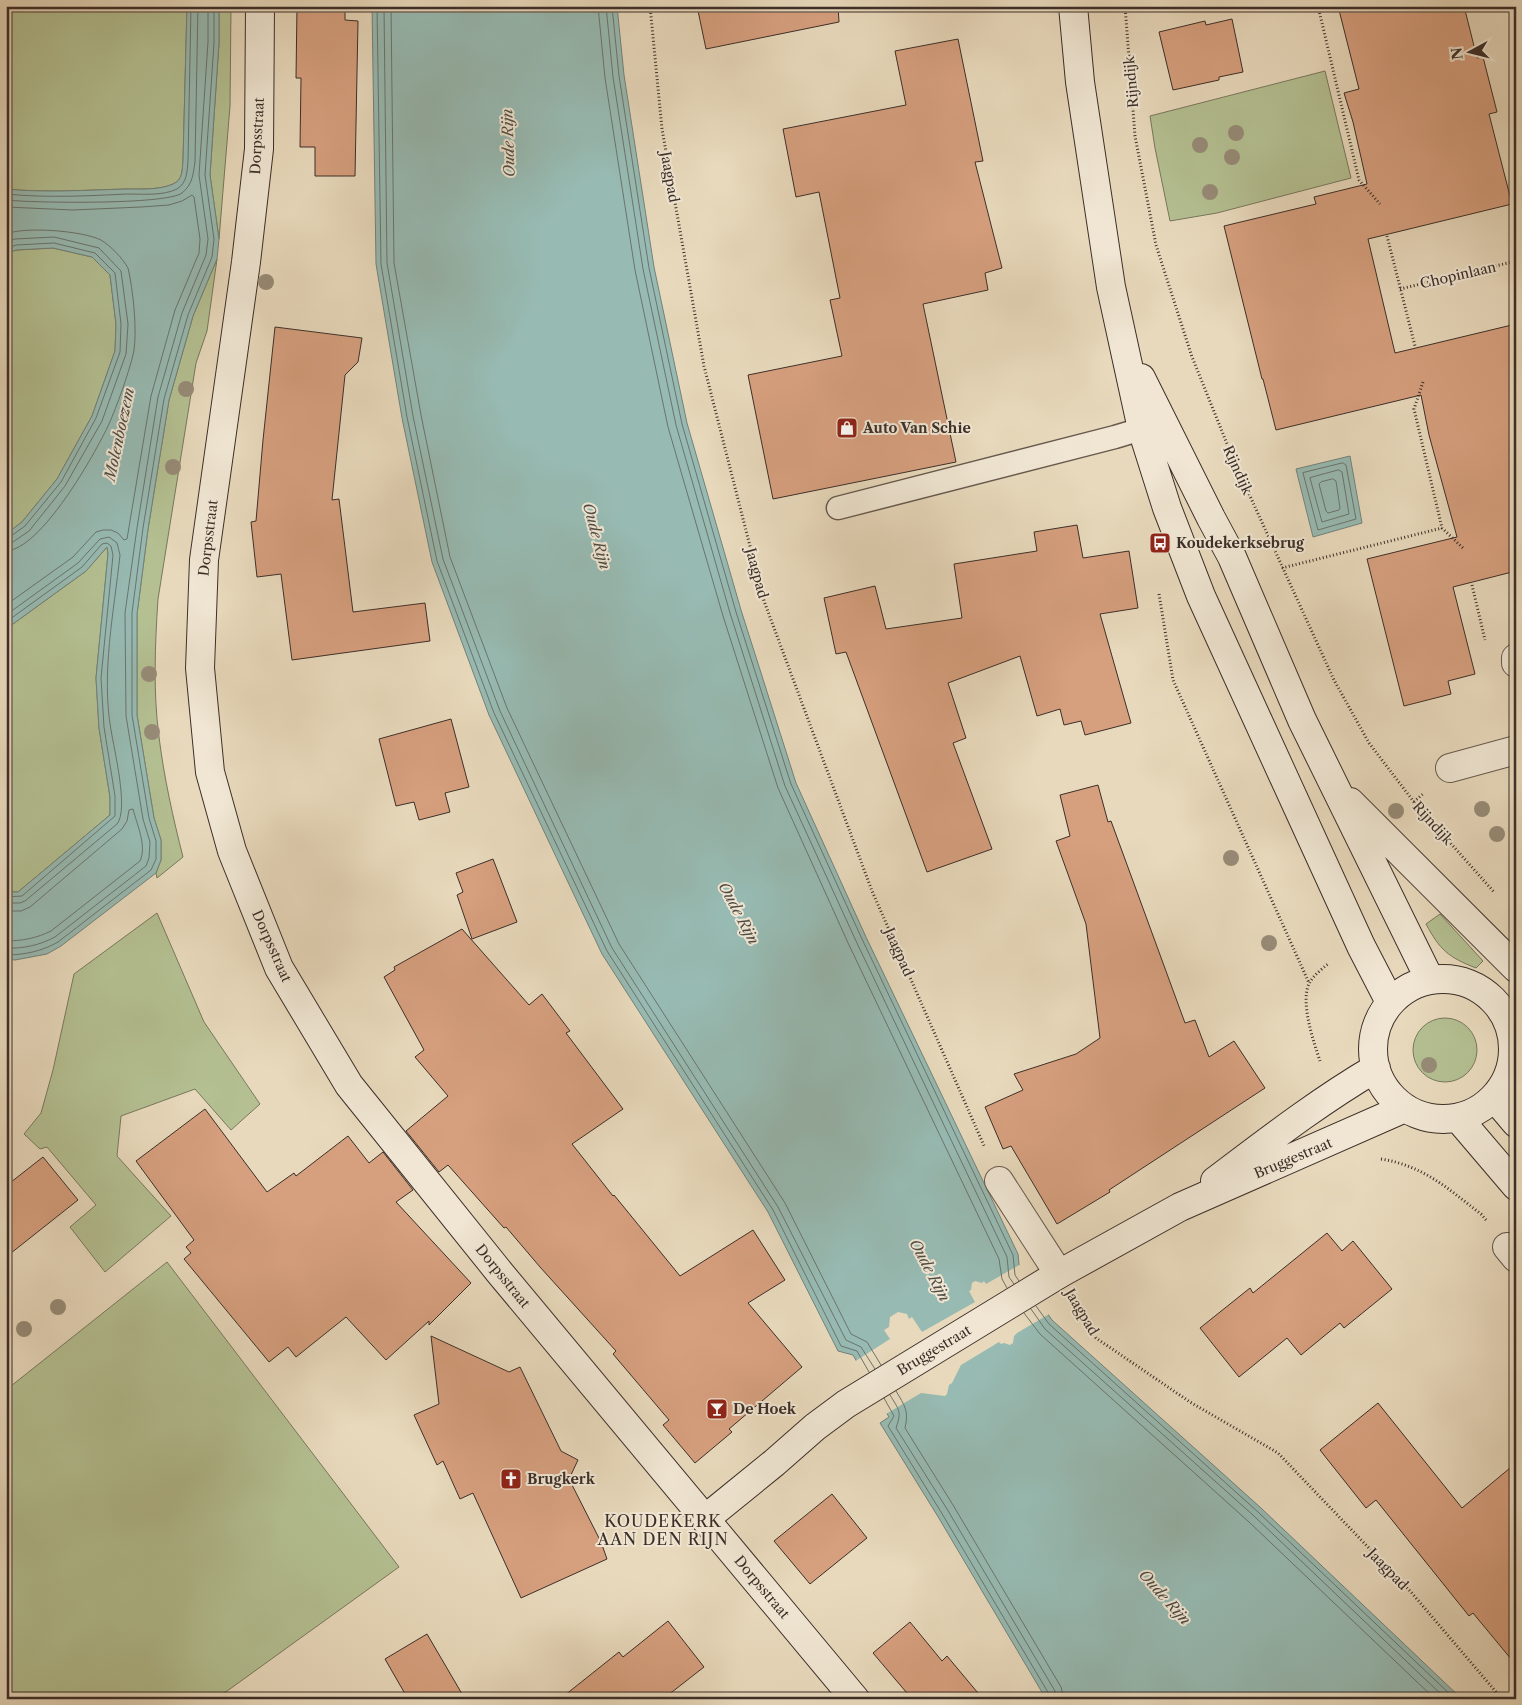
<svg xmlns="http://www.w3.org/2000/svg" width="1522" height="1705" font-family="'Libre Caslon Text',serif">
  <rect width="100%" height="100%" fill="#e8d9bc"/>
  <filter id="stains"><feTurbulence type="fractalNoise" baseFrequency=".004" numOctaves="4"/><feColorMatrix values="0 0 0 0 .2 0 0 0 0 .09 0 0 0 0 .02 0 0 0 .5 -.17"/></filter>
  <radialGradient id="worn" r=".72"><stop offset=".6" stop-color="#630" stop-opacity="0"/><stop offset="1" stop-color="#630" stop-opacity=".3"/></radialGradient>
  <path fill="#b4c092" stroke="#78785e" d="M6 6H187L183 161C182 170 183 180 173 184 160 190 141 189 127 189 87 190 46 193 6 189Z
    M219 6H231L230 106 219 239 210 175 219 43Z
    M1325 71 1351 178 1217 213 1170 221 1155 148 1150 116Z
    M53 248 92 257 110 275 116 324 115 351 92 416 57 479 22 522 6 534V254L16 250Z
    M217 259 207 331 196 363 158 599C155 645 153 691 159 737 164 777 173 818 183 857L157 878 156 873 161 860V840L154 818 137 715V614L148 529 169 400 193 316Z
    M107 547 108 554 96 678 99 728 110 797V815L18 892H6V629L86 571Z
    M157 913 204 1022 260 1104 231 1130 195 1089 121 1116 117 1156 171 1216 105 1272 70 1227 96 1205 47 1147 40 1149 24 1134 41 1113 53 1070 74 974Z
    M1440 914 1483 961 1476 968C1448 957 1440 950 1426 924Z
    M1413 1050a32 32 0 1 1 64 0a32 32 0 1 1-64 0Z
    M167 1262 399 1567 216 1699H6V1390Z"/>
  <path fill="#97bab2" stroke="#73827b" d="M187 6H219V43L210 175 219 239 217 259 193 316 169 400 148 529 137 614V715L154 818 161 840V860L156 873 61 946 47 954 15 960 6 959V892H18L110 815V797L99 728 96 678 108 554 107 547 86 571 6 629V534L22 522 57 479 92 416 115 351 116 324 110 275 92 257 53 248 16 250 6 254V189C46 193 87 190 127 189 141 189 160 190 173 184 183 180 182 170 183 161Z
    M372 6H617L624 75 654 267 687 423 741 610 796 783 866 937 1018 1254 1020 1274 1052 1320 1261 1508 1462 1699H1046L937 1515 880 1423 889 1417 853 1355 838 1351 768 1212 602 954 489 715 432 562 402 418 376 264Z
    M1350 456 1362 523 1313 537 1296 469Z"/>
  <path fill="#e8d9bc" d="M1021 1264 1023 1273 1051 1313 1017 1333 1014 1336 1013 1343 1010 1345 1004 1343 1001 1344 999 1342 961 1365 952 1383 949 1385 947 1394 945 1396 921 1393 886 1414 854 1362 890 1339 884 1330 889 1327 890 1317 898 1312 907 1314 909 1319 912 1317 922 1332 975 1302 969 1291 971 1290 972 1283 975 1281 982 1283 984 1281 986 1284Z"/>
  <g fill="none" stroke-linecap="round" stroke-linejoin="round">
    <path stroke="#6a746e" stroke-width="1" d="M377 6 381 264 407 417 437 561 494 713 607 951 773 1210 841 1346 857 1351 869 1372
      M384 6 387 263 413 416 443 559 500 711 612 948 778 1207 846 1340 861 1347 875 1369
      M391 6 394 263 421 415 450 557 507 708 619 944 785 1203 851 1334 867 1342 881 1365
      M598 6 605 78 635 270 668 427 723 616 778 788 849 945 999 1259 1002 1279 1007 1288
      M606 6 613 77 643 269 676 425 730 613 785 786 856 941 1007 1257 1009 1277 1014 1284
      M612 6 619 76 649 268 682 424 736 612 791 784 862 939 1013 1255 1015 1275 1019 1281
      M6 194C46 198 87 196 127 194 142 194 163 196 177 189 187 183 187 172 188 161L191 6
      M6 200C32 203 166 205 182 193 193 184 193 174 195 162L198 6
      M6 207 73 210 141 207 169 205 182 201 192 195 194 197 200 239 199 253 175 310 151 396 127 539 124 540 118 533 111 530H103L96 532 73 557 6 605
      M6 234C25 226 83 231 101 240 111 246 123 259 128 268 133 289 138 335 133 355 128 375 117 406 109 424 95 454 41 550 6 551
      M6 242 15 239 54 237 99 248 121 271 128 324 126 354 102 421 65 486 29 531 13 542 6 544
      M6 249 16 245 54 243 95 253 115 273 121 324 120 352 96 418 61 482 25 526 11 536 6 537
      M1343 463 1346 465 1356 519 1318 530 1303 473Z
      M1339 470 1342 472 1349 514 1322 522 1310 478Z
      M1333 479 1336 481 1340 508 1339 510 1328 513 1326 511 1319 484 1321 482Z
      M6 615 78 563 100 539 109 537 117 543 120 555C114 612 101 673 111 730 114 749 129 810 117 824L25 901 20 903H6
      M6 622 82 567 102 544 107 543 111 546 113 555 101 678 104 727 115 796V816L22 896 6 897
      M6 911H21L30 907 122 829 127 821 129 810 133 809C137 825 147 846 140 861L51 931C37 938 22 941 6 941
      M6 948C23 949 40 945 55 937L146 866 149 858 150 842 143 819 126 716 125 613 137 528 158 397 182 313 206 255 208 239 199 175 208 42V6
      M6 955C25 955 42 951 58 942L151 870 156 859V841L149 818 132 715V613L143 528 164 399 188 315 212 257 214 239 205 175 214 43V6
      M1036 1306 1049 1324 1258 1512 1455 1699
      M1031 1309 1045 1329 1254 1516 1446 1699
      M1024 1313 1040 1334 1249 1522 1435 1699
      M896 1391C905 1406 909 1411 905 1428L953 1505 1061 1687 1064 1699
      M890 1395C899 1410 902 1411 896 1428L947 1509 1055 1691 1056 1699
      M884 1398 894 1416 888 1426 941 1512 1049 1694 1050 1699"/>
  </g>
  <path fill="#d69f7e" stroke="#3c2f29" d="M297 6H345V20L358 21 355 176H315V147H300L301 78H296Z
    M697 6H838L839 22 706 49Z
    M1338 6H1464L1477 58 1483 57 1497 112 1489 114 1512 204 1368 239 1395 353 1516 324V446L1510 448 1516 471V571L1453 587 1475 674 1448 681 1451 694 1404 706 1367 559 1457 537 1429 435 1421 395 1276 430 1263 379H1262L1224 226 1316 204 1314 197 1367 184 1353 122 1344 93 1359 89Z
    M1232 19 1243 72 1219 77V80L1173 90 1159 32 1205 21 1206 25Z
    M958 39 983 161 975 162 1002 268 985 273 988 290 923 304 956 462 773 499 748 375 842 356 830 300 840 298 819 192 796 197 783 129 906 105 895 51Z
    M275 327 362 338 358 362 345 375 332 500 339 499 353 612 425 603 430 641 292 660 281 574 257 577 251 522 256 521 263 440Z
    M1077 525 1083 558 1129 551 1138 608 1100 614 1131 723 1085 735 1081 721 1064 725 1060 709 1037 716 1020 656 948 683 966 738 953 743 992 849 927 872 846 652 836 654 824 598 875 586 886 629 962 618 954 564 1037 551 1034 532Z
    M451 719 469 787 445 793 450 812 419 820 414 802 396 806 379 739Z
    M1098 785 1108 822 1111 821 1185 1023 1195 1020 1209 1057 1234 1041 1265 1088 1109 1190 1110 1192 1057 1224 1011 1146 1003 1149 985 1107 1023 1090 1014 1074 1076 1054 1100 1038 1086 924 1056 841 1070 836 1060 795Z
    M493 859 517 922 472 939 457 895 463 892 456 873Z
    M462 929 529 1005 542 994 570 1031 566 1033 623 1109 572 1144 613 1196 614 1195 680 1276 753 1230 785 1280 748 1303 802 1367 729 1429 732 1432 695 1463 663 1425 669 1420 613 1354 616 1351 540 1267 506 1227 504 1228 448 1165 439 1172 406 1131 448 1096 415 1057 424 1050 384 977 395 970 394 967Z
    M205 1109 267 1192 294 1173 296 1176 348 1136 369 1163 383 1152 413 1190 396 1202 471 1283 429 1325V1321L386 1360 346 1317 296 1357 288 1347 269 1362 184 1259 191 1253 186 1247 194 1240 136 1161Z
    M43 1157 78 1200 6 1257V1186Z
    M1327 1233 1342 1251 1353 1241 1392 1289 1344 1328 1340 1323 1301 1355 1287 1338 1239 1377 1200 1328 1250 1288 1253 1293Z
    M431 1336 509 1372 520 1367 561 1451 578 1460 569 1479 601 1542 607 1559 521 1598 473 1493 460 1499 443 1461 437 1465 414 1415 439 1404Z
    M1378 1403 1462 1508 1516 1463V1665L1473 1613 1469 1616 1376 1500 1366 1508 1320 1450Z
    M832 1494 867 1538 810 1584 774 1541Z
    M668 1621 704 1667 663 1699H560L619 1652 623 1657Z
    M910 1622 942 1661 947 1656 983 1699H912L873 1653Z
    M427 1634 465 1699H408L385 1659Z"/>
  <g fill="none" stroke-linecap="round" stroke-linejoin="round">
    <g stroke="#675a4e" stroke-width="25">
      <path id="lane" d="M838 508 1115 437 1158 424"/>
    </g>
    <g stroke="#675a4e" stroke-width="30">
      <path id="street" d="M1516 658V663
        M1450 768 1516 750
        M999 1181 1059 1274
        M1507 1247 1516 1258"/>
    </g>
    <g stroke="#3c2f29" stroke-width="30">
      <path id="secondary" d="M260 6 259 149 246 262 204 560 200 668 210 772 232 851 279 968 349 1085 500 1273 855 1699
        M1073 6 1080 82 1111 287 1142 429 1167 508 1201 596 1361 946 1390 1002
        M1141 378 1211 518 1232 557 1302 720 1430 980
        M1350 802 1516 968
        M1373 1049a70 70 0 1 1 140 0a70 70 0 1 1-140 0Z
        M1494 1097 1516 1123
        M1458 1118 1516 1186
        M1215 1181C1268 1141 1318 1102 1376 1068
        M705 1519 774 1463 815 1427 846 1404 1059 1274 1180 1207 1405 1108"/>
    </g>
    <path stroke="#3c2f29" stroke-width="3" stroke-dasharray="1 2.5" stroke-linecap="butt" d="M650 6 662 129 704 366 764 601 872 891 985 1148
      M1125 6 1135 136 1156 245 1192 357 1234 461 1334 680 1369 743 1414 802 1494 892
      M1318 6 1359 180 1380 204
      M1387 236 1415 346
      M1400 289 1516 261
      M1423 382 1414 409 1442 528 1464 549
      M1282 568 1442 528
      M1472 585 1485 640
      M1159 594 1173 680 1309 983
      M1414 802 1424 793
      M1320 1061C1314 1043 1299 1000 1310 982 1314 975 1323 968 1329 963
      M1381 1159C1424 1166 1447 1188 1481 1214L1486 1220
      M1076 1304 1096 1338 1190 1402 1278 1453 1411 1592 1502 1699"/>
    <use href="#lane" stroke="#f0e6d3" stroke-width="22"/>
    <use href="#street" stroke="#f0e6d3" stroke-width="28"/>
    <use href="#secondary" stroke="#f0e6d3" stroke-width="28"/>
  </g>
  <g fill="#978b77">
    <circle cx="1236" cy="133" r="8"/>
    <circle cx="1200" cy="145" r="8"/>
    <circle cx="1232" cy="157" r="8"/>
    <circle cx="1210" cy="192" r="8"/>
    <circle cx="266" cy="282" r="8"/>
    <circle cx="186" cy="389" r="8"/>
    <circle cx="173" cy="467" r="8"/>
    <circle cx="149" cy="674" r="8"/>
    <circle cx="152" cy="732" r="8"/>
    <circle cx="1482" cy="809" r="8"/>
    <circle cx="1396" cy="811" r="8"/>
    <circle cx="1497" cy="834" r="8"/>
    <circle cx="1231" cy="858" r="8"/>
    <circle cx="1269" cy="943" r="8"/>
    <circle cx="1429" cy="1065" r="8"/>
    <circle cx="58" cy="1307" r="8"/>
    <circle cx="24" cy="1329" r="8"/>
  </g>
  <defs>
    <g id="shop-square" transform="scale(1.125)"><rect x="-9" y="-9" width="18" height="18" rx="4" fill="#8f2418" stroke="#f0e6d3"/><path d="M-5-2.5h2.3a2.7 3.5 0 0 1 5.4 0H5L5.5 6h-11ZM-1.5-2.5h3a1.5 2.3 0 0 0-3 0Z" fill="#fff"/></g>
    <g id="bus-square" transform="scale(1.125)"><rect x="-9" y="-9" width="18" height="18" rx="4" fill="#8f2418" stroke="#f0e6d3"/><path d="M-5-6H5V4H4V6H2V4H-2V6H-4V4H-5ZM-3.5-4V0h7V-4ZM-3.5 1.2v1.5H-2V1.2ZM2 1.2v1.5H3.5V1.2Z" fill="#fff"/></g>
    <g id="bar-square" transform="scale(1.125)"><rect x="-9" y="-9" width="18" height="18" rx="4" fill="#8f2418" stroke="#f0e6d3"/><path d="M-6-5H6L.8 .8V4.5H3.5V6h-7V4.5H-.8V.8Z" fill="#fff"/></g>
    <g id="church-square" transform="scale(1.125)"><rect x="-9" y="-9" width="18" height="18" rx="4" fill="#8f2418" stroke="#f0e6d3"/><path d="M-1.2-6h2.4v3.5h3.3v2.4h-3.3V6h-2.4V-.1h-3.3v-2.4h3.3Z" fill="#fff"/></g>
  </defs>
  <g fill-rule="evenodd">
    <use href="#shop-square" x="847" y="428"/>
    <use href="#bus-square" x="1160" y="543"/>
    <use href="#bar-square" x="717" y="1409"/>
    <use href="#church-square" x="511" y="1479"/>
  </g>
  <g text-anchor="middle" dominant-baseline="central" stroke-width="4" stroke-linejoin="round" paint-order="stroke">
    <g font-size="14" fill="#3c2f29" stroke="#f0e6d3">
      <text transform="translate(1131 82) rotate(-95)">Rijndijk</text>
      <text transform="translate(257 136) rotate(-87)">Dorpsstraat</text>
      <text transform="translate(670 177) rotate(80)">Jaagpad</text>
      <text transform="translate(1458 275) rotate(-13)">Chopinlaan</text>
      <text transform="translate(1238 470) rotate(66)">Rijndijk</text>
      <text transform="translate(208 538) rotate(-83)">Dorpsstraat</text>
      <text transform="translate(757 573) rotate(75)">Jaagpad</text>
      <text transform="translate(1433 823) rotate(48)">Rijndijk</text>
      <text transform="translate(272 946) rotate(66)">Dorpsstraat</text>
      <text transform="translate(899 952) rotate(66)">Jaagpad</text>
      <text transform="translate(1293 1158) rotate(-23)">Bruggestraat</text>
      <text transform="translate(503 1276) rotate(51)">Dorpsstraat</text>
      <text transform="translate(1082 1312) rotate(59)">Jaagpad</text>
      <text transform="translate(934 1350) rotate(-31)">Bruggestraat</text>
      <text transform="translate(1388 1569) rotate(46)">Jaagpad</text>
      <text transform="translate(762 1587) rotate(50)">Dorpsstraat</text>
    </g>
    <g font-size="14" font-weight="bold" fill="#3c2f29" stroke="#f0e6d3" text-anchor="start">
      <text x="863" y="428">Auto Van Schie</text>
      <text x="1176" y="543">Koudekerksebrug</text>
      <text x="733" y="1409">De Hoek</text>
      <text x="527" y="1479">Brugkerk</text>
    </g>
    <g font-size="15" font-style="italic" fill="#4e4b44" stroke="#f0e6d3">
      <text transform="translate(508 143) rotate(-92)">Oude Rijn</text>
      <text transform="translate(119 434) rotate(-78)">Molenboezem</text>
      <text transform="translate(597 536) rotate(75)">Oude Rijn</text>
      <text transform="translate(739 913) rotate(62)">Oude Rijn</text>
      <text transform="translate(930 1270) rotate(62)">Oude Rijn</text>
      <text transform="translate(1165 1597) rotate(48)">Oude Rijn</text>
    </g>
    <g font-size="16" letter-spacing="1" fill="#3c2f29" stroke="#f0e6d3">
      <text x="663" y="1521">KOUDEKERK<tspan x="663" dy="18">AAN DEN RIJN</tspan></text>
    </g>
  </g>
  <rect width="1522" height="1705" fill="none" stroke="#e8d9bc" stroke-width="25"/>
  <rect x="8" y="8" width="1507" height="1690" fill="none" stroke="#3c2f29" stroke-width="2.5"/>
  <rect x="12" y="12" width="1497" height="1680" fill="none" stroke="#3c2f29"/>
  <g transform="translate(1470 52) rotate(263)" stroke="#f0e6d3" stroke-width="4" paint-order="stroke">
  <path d="M0-4L9 19L0 12L-9 19Z" fill="#3c2f29"/>
  <text y="-8" font-size="14" font-weight="bold" text-anchor="middle" fill="#3c2f29">N</text>
  </g>
  <rect width="100%" height="100%" filter="url(#stains)"/>
  <rect width="100%" height="100%" fill="url(#worn)"/>
</svg>
